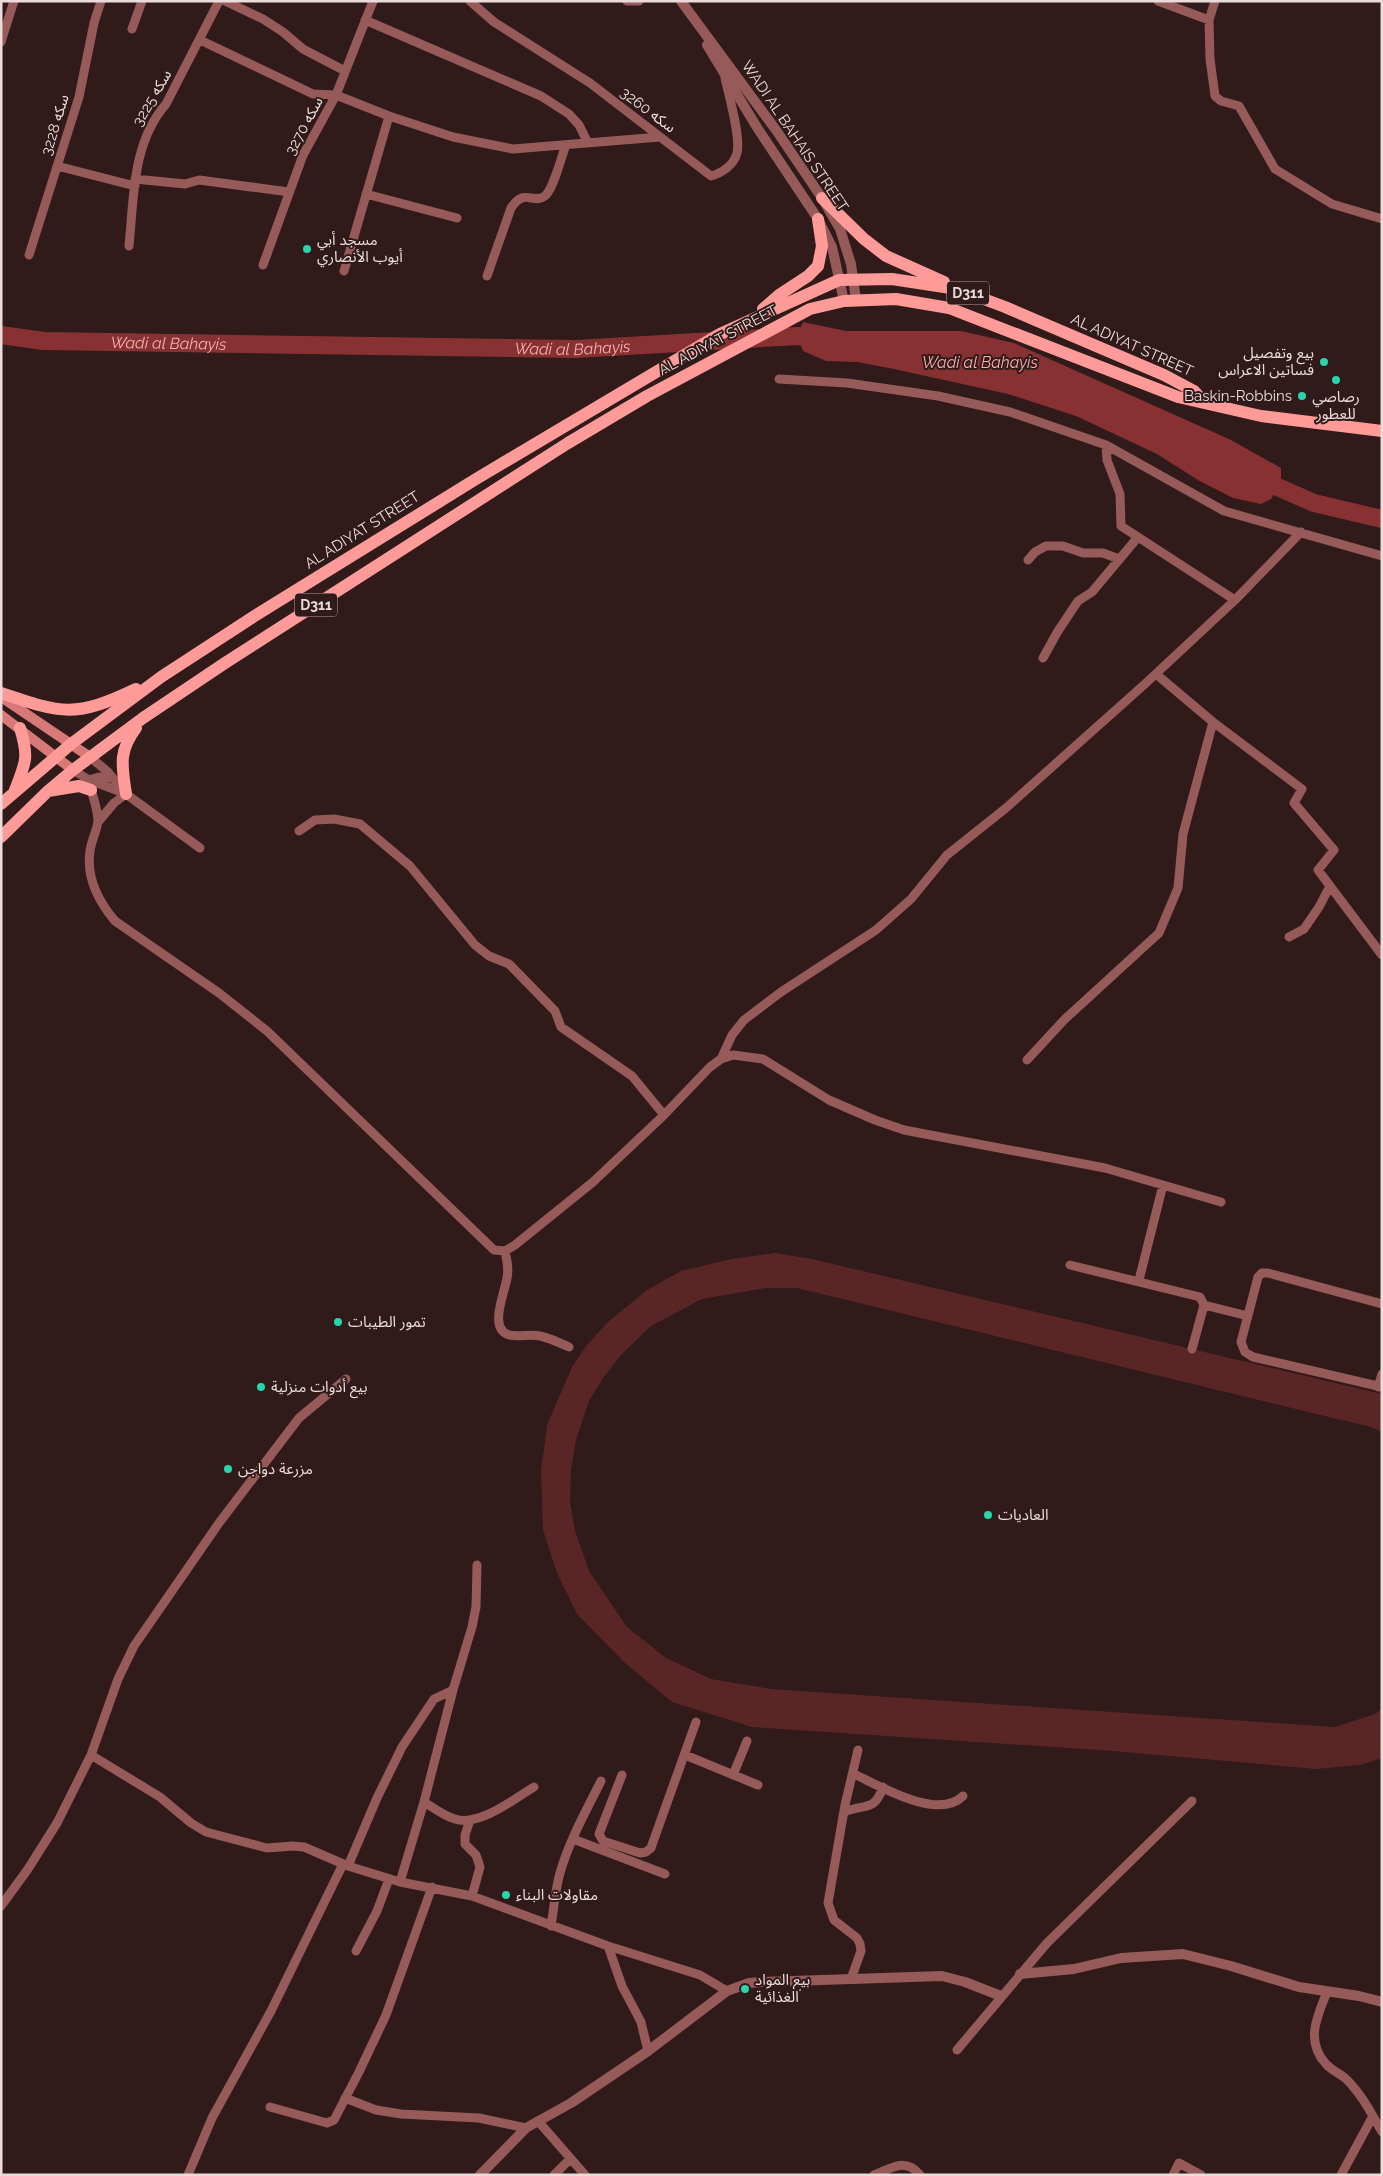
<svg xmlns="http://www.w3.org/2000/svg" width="1383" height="2176" font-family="Raleway,'Noto Sans Arabic',sans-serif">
  <rect width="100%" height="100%" fill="#301a1a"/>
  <path fill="#5a2525" d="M775 1253 812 1259 1382 1394V1432L1371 1427 1333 1418 797 1288H765L702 1299 651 1326 621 1355 603 1378 589 1401 576 1440 571 1470 570 1502 575 1531 589 1571 627 1627 666 1658 711 1679 771 1689 1335 1727 1375 1714 1382 1709V1758L1360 1765 1316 1769 1113 1751 752 1727 672 1702 625 1663 577 1614 557 1573 543 1530 541 1471 547 1425 572 1367 586 1346 607 1323 647 1290 681 1271 731 1259Z"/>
  <path fill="#873133" d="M803 322 846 331H961L1014 343 1231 440 1281 468V482L1271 499 1261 504 1233 498 1198 480 1157 454 1076 416 1008 394 894 369 857 362 826 361 803 351 797 336Z"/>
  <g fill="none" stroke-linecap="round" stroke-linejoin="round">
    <g stroke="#873133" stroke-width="18">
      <path id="s1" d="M1 335 44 341 576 349 797 336 820 339"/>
      <path d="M1257 478 1314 503 1382 519"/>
    </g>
    <path stroke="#965a58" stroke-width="9" d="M225 1 263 19 283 32 303 49 345 71
      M470 1 494 22 590 83 711 176C722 173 734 165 737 153 741 137 729 96 725 78
      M627 1H639
      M1158 1 1209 20
      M1215 1 1209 20 1210 59 1215 96 1221 101 1239 106 1275 169 1332 204 1382 219
      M365 20 541 96 569 114 579 125 588 143
      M132 29 142 1
      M200 40 313 94 336 95 389 116 344 271
      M1 42 14 1
      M389 116 453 137 513 149 660 137
      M57 166 135 186
      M135 179 185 184 199 180 289 192
      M366 194 457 218
      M129 246C134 197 132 143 166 104L219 1
      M29 255 79 97 94 23 101 1
      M263 265 303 155 336 95 373 1
      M487 276 511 208C525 187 533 205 545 196 554 188 561 157 566 145
      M779 379 847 383 938 396 1010 412 1106 445 1224 511 1382 556
      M1106 445 1107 460 1120 494 1121 526 1235 600
      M1028 560 1035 552 1046 546H1063L1083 553H1103L1119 559
      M1043 658 1058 631 1078 601 1092 592 1138 537
      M1156 674 1213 722 1302 789 1294 803 1334 850 1318 870 1382 955
      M90 757 108 772 126 794 200 848
      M73 770 89 780 124 793
      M112 778 99 777 89 780C91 793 98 808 98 821 97 831 91 841 90 851 86 878 98 901 115 921L219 993 267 1031 494 1250 505 1251 515 1245 593 1182 664 1115 710 1067 721 1059 733 1055 763 1059 829 1100 875 1120 904 1130 1105 1168 1221 1202
      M98 822 114 803 126 794
      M299 831 315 820 334 819 360 824 410 866 475 945 489 956 509 964 555 1011 561 1027 632 1076 664 1115
      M1289 937 1304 929 1319 907 1330 886
      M721 1059 732 1035 744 1020 781 992 876 930 911 899 947 855 1006 808 1146 683 1235 600 1301 532
      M1027 1060 1065 1019 1159 933 1178 888 1183 834 1213 722
      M505 1251C507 1260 509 1269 507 1278 505 1292 488 1329 509 1335 519 1337 530 1334 540 1336 550 1338 560 1343 569 1347
      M1070 1265 1200 1297 1204 1305 1192 1349
      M1139 1280 1163 1185
      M1382 1304 1268 1273H1262L1258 1277 1241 1342 1245 1352 1253 1357 1382 1387
      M1204 1305 1248 1316
      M1378 1387 1382 1374
      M91 1755 160 1797 191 1823 206 1832 267 1848 293 1846 304 1847 348 1866 400 1882 472 1896 608 1946 700 1975 727 1991
      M685 1755 758 1785
      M854 1774C880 1786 938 1821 963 1796
      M622 1775 599 1834 603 1841 640 1853 646 1852 651 1848 653 1842 696 1722
      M733 1775 747 1741
      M424 1802C434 1808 444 1816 455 1819 479 1827 514 1799 534 1787
      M844 1812C865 1803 874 1813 883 1787
      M470 1820 465 1835V1844L476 1855 480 1867 472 1896
      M573 1839 665 1874
      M348 1866 377 1798 402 1747 434 1699 453 1690
      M400 1882 424 1802 453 1690 472 1627 476 1607 477 1565
      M1 1906 28 1869 57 1823 91 1755 118 1679 134 1646 219 1523 299 1418 346 1379
      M551 1926C554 1909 555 1890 560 1873 569 1841 586 1811 601 1781
      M608 1946 622 1986 641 2022 648 2051
      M356 1951 377 1911 389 1879
      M851 1979 861 1951 860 1944 857 1938 834 1920 828 1903 845 1805 858 1750
      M1327 1992C1317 2017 1305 2041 1326 2064 1331 2070 1339 2073 1345 2078 1361 2093 1371 2113 1382 2132
      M957 2050 1047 1943 1192 1801
      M345 2098 376 2110 401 2114 479 2118 526 2128
      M270 2107 327 2123 334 2120 359 2072 386 2015 432 1887
      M538 2121 585 2175
      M188 2175 212 2118 271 2011 343 1864
      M554 2175 570 2159
      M874 2175C892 2168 905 2157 920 2175
      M1173 2175 1179 2163 1201 2175
      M1341 2175 1373 2116"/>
    <path stroke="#965a58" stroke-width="10" d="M681 1 776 130 822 198 840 229 851 264 856 300
      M707 45 758 129 818 219 832 247 844 301
      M1020 1974 1074 1969 1121 1958 1183 1954 1231 1966 1299 1987 1359 1996 1382 2002
      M480 2175 526 2128 571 2103 648 2051 727 1991 749 1983 761 1982 942 1976 965 1982 1001 1996"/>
    <path stroke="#d97977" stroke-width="10" d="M1 697 90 757
      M1 715 73 770"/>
    <path stroke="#fe9a97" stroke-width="12" d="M822 198 864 239 886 256 944 282
      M763 309 779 295 808 276 818 266 822 246 818 219
      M1 693C63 714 75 718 136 689
      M15 790C26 762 29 757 20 728
      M48 791 79 786 91 790
      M126 794C122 766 118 752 136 728
      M1 804 71 744 161 677 253 617 476 479 720 334 839 280 892 279 957 289 1005 307 1164 375 1194 391 1204 402
      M1 837 48 791 73 770 143 718 225 663 568 443 647 396 810 309 844 301 896 299 949 308 1178 397 1261 416 1382 431"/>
  </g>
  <g fill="#29d5ad" stroke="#301a1a" stroke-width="2">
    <circle cx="307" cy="249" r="5"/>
    <circle cx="1324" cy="362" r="5"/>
    <circle cx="1336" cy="380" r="5"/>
    <circle cx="1302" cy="396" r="5"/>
    <circle cx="338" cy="1322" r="5"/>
    <circle cx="261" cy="1387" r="5"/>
    <circle cx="228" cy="1469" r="5"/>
    <circle cx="988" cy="1515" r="5"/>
    <circle cx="506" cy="1895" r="5"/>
    <circle cx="745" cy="1989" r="5"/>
  </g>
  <g text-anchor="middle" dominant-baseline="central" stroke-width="4" stroke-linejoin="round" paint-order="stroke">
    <g fill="#301a1a" stroke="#b3a1a0" stroke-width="1">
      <rect x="947" y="281.5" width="42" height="23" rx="4"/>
      <rect x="295" y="593.5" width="42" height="23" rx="4"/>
    </g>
    <g font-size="14" font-weight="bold" fill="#ebdbda">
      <text x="968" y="293">D311</text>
      <text x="316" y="605">D311</text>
    </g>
    <g font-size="15" fill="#ebdbda" stroke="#301a1a">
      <text transform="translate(152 98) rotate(-60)">سكه 3225</text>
      <text transform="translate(648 110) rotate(37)">سكه 3260</text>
      <text transform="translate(55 125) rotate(-73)">سكه 3228</text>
      <text transform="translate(304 126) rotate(-62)">سكه 3270</text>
      <text transform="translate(795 136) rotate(56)">WADI AL BAHAIS STREET</text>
      <text transform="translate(718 340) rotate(-28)">AL ADIYAT STREET</text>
      <text transform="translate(1132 345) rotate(24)">AL ADIYAT STREET</text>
      <text transform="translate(362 530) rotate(-32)">AL ADIYAT STREET</text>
    </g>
    <g font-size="15" fill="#ebdbda" stroke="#301a1a" text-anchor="start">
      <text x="317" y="240">مسجد أبي<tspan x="317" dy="17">أيوب الأنصاري</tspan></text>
      <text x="1314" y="353" text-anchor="end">بيع وتفصيل<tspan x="1314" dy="17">فساتين الاعراس</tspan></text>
      <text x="1292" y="396" text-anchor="end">Baskin-Robbins</text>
      <text x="1336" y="397" text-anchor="middle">رصاصي<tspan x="1336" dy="17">للعطور</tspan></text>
      <text x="348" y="1322">تمور الطيبات</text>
      <text x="271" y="1387">بيع أدوات منزلية</text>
      <text x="238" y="1469">مزرعة دواجن</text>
      <text x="998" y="1515">العاديات</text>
      <text x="516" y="1895">مقاولات البناء</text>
      <text x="755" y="1980">بيع المواد<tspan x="755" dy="17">الغذائية</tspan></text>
    </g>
    <g font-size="16" font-style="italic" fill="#f9aeab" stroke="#301a1a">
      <text stroke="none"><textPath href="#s1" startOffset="168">Wadi al Bahayis</textPath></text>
      <text stroke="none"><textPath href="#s1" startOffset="572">Wadi al Bahayis</textPath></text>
      <text x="980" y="362">Wadi al Bahayis</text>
    </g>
  </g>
  <rect width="1383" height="2176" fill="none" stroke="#ebdbda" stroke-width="5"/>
</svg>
